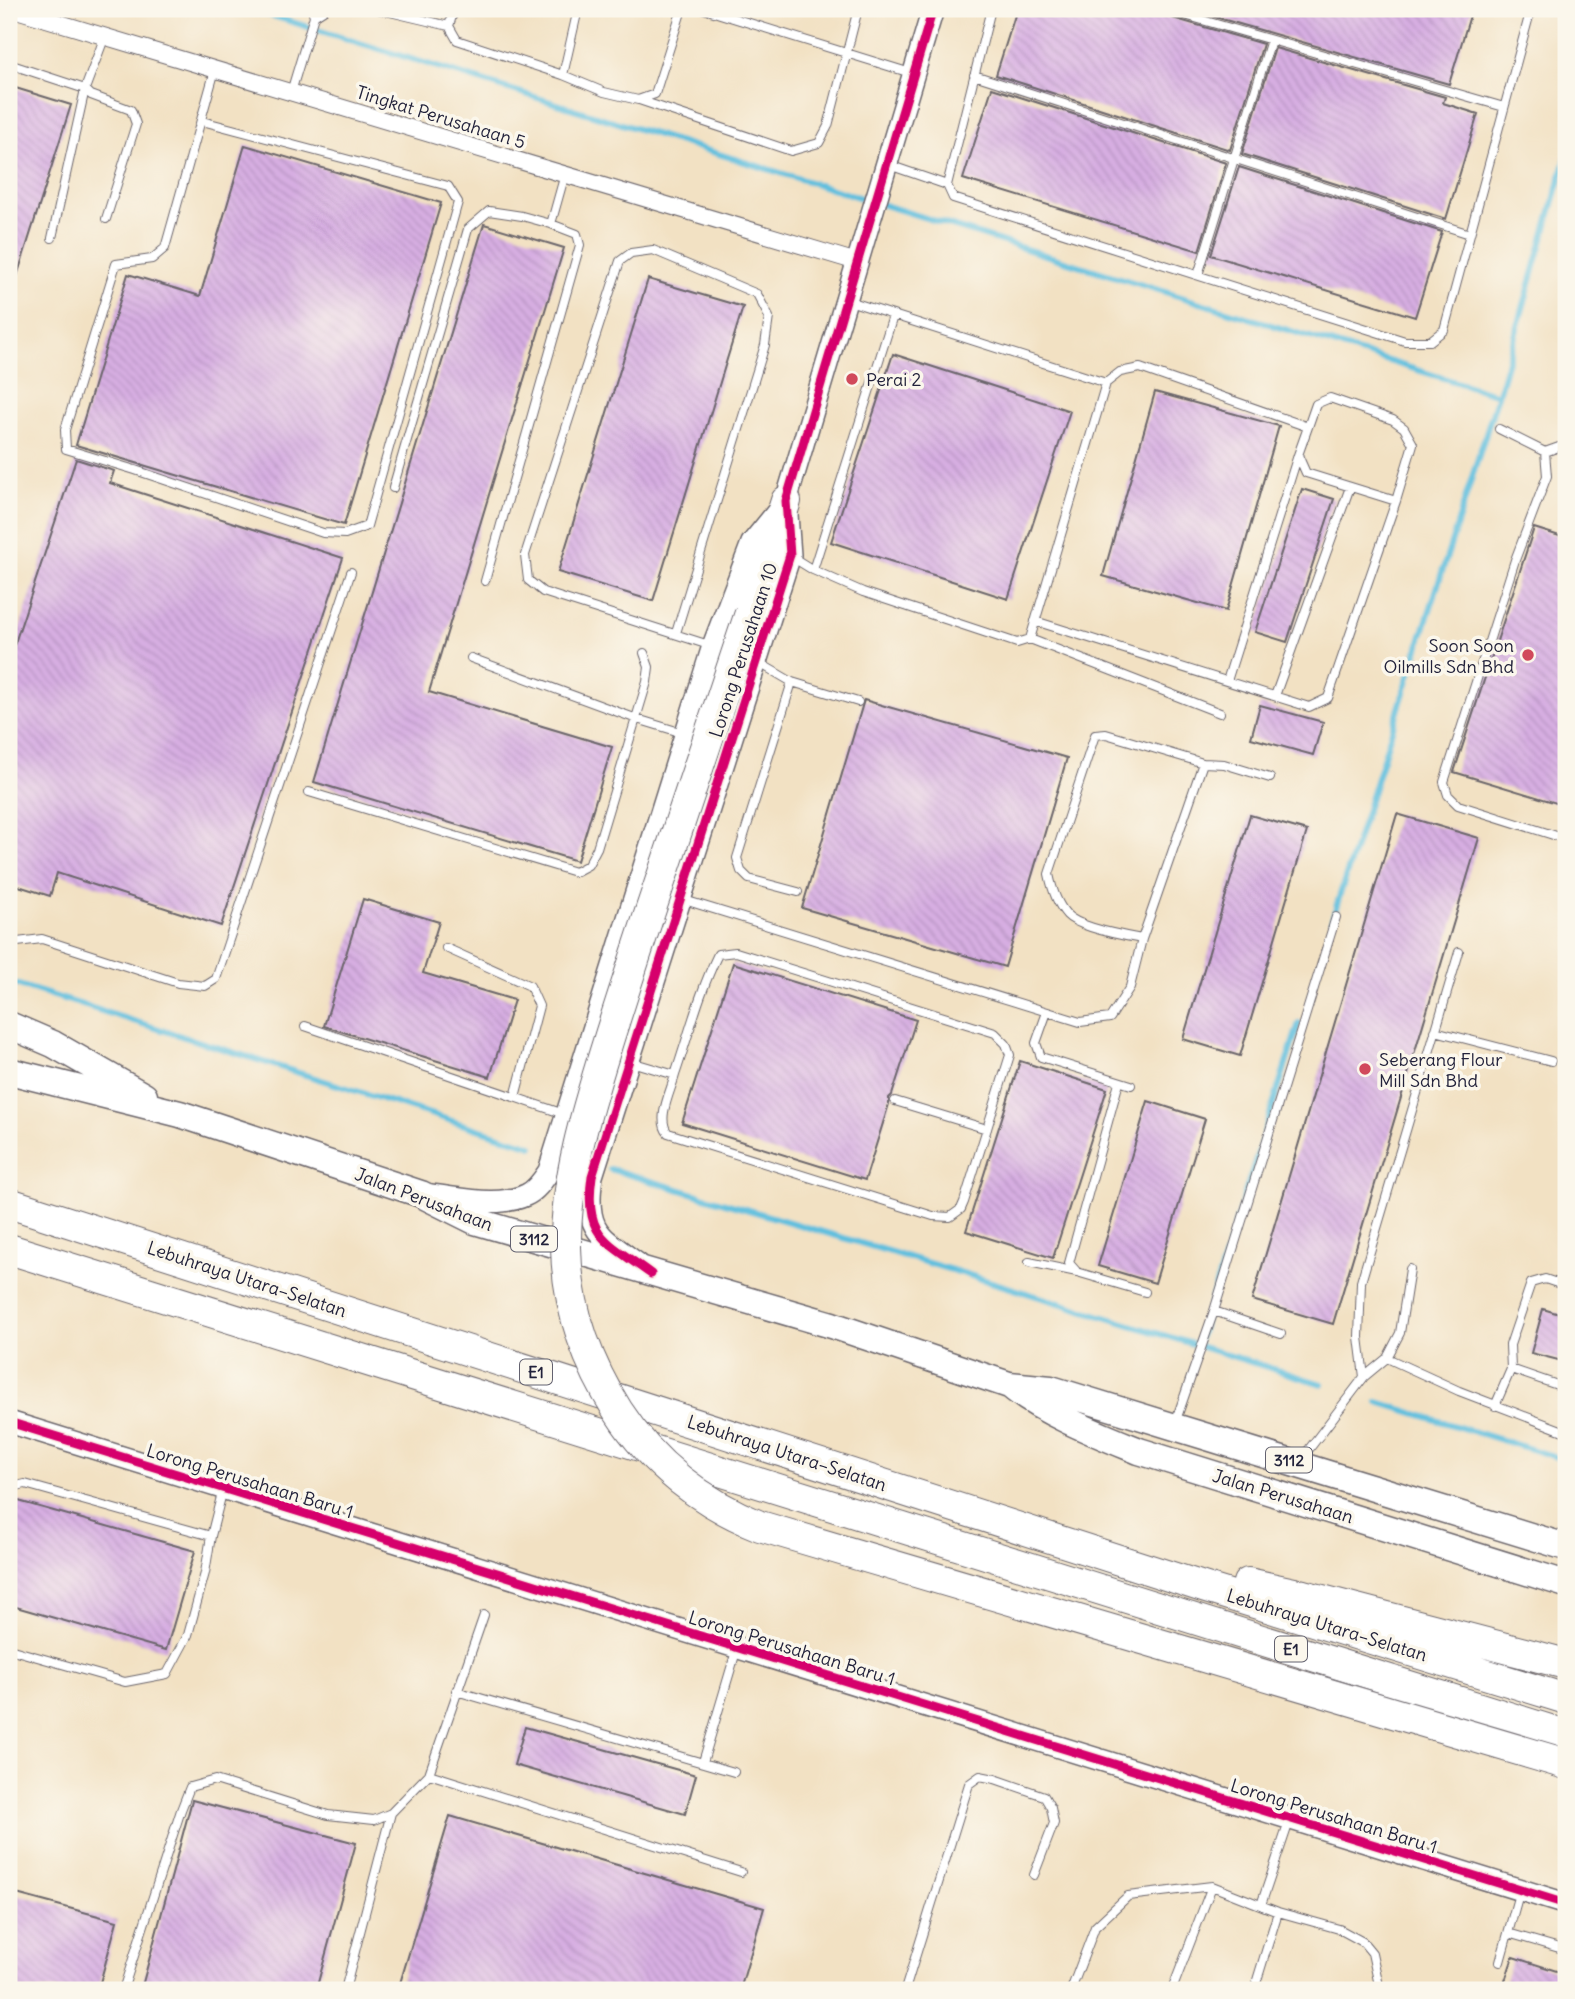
<svg xmlns="http://www.w3.org/2000/svg" width="1575" height="1999" font-family="Delius,sans-serif">
  <defs>
    <pattern id="building-back-hatch" width="6" height="6" patternUnits="userSpaceOnUse" patternTransform="scale(1.75)"><rect width="6" height="6" fill="#d7aee2"/><path d="M-1 5l2 2M0 0l6 6M5-1l2 2" fill="none" stroke="#b895c3"/></pattern>
  </defs>
  <rect width="100%" height="100%" fill="#fbf7ec"/>
  <filter id="ink" filterUnits="userSpaceOnUse"><feTurbulence type="fractalNoise" baseFrequency=".0143" numOctaves="2"/><feDisplacementMap in="SourceGraphic" scale="14" xChannelSelector="R" yChannelSelector="G"/><feConvolveMatrix kernelMatrix="1 2 1 2 8 2 1 2 1" color-interpolation-filters="sRGB"/></filter>
  <filter id="wash" filterUnits="userSpaceOnUse"><feTurbulence type="fractalNoise" baseFrequency=".00686" numOctaves="4" result="noise"/><feDisplacementMap in="SourceGraphic" scale="28" xChannelSelector="R" yChannelSelector="G"/><feGaussianBlur stdDeviation="1.57" result="paint"/><feColorMatrix in="noise" values="0 0 0 0 0 0 0 0 0 0 0 0 0 0 0 0 0 1.4 0 .05"/><feComposite in="paint" operator="in"/></filter>
  <g filter="url(#wash)">
    <rect width="100%" height="100%" fill="#f2e1c3"/>
    <g fill="none" stroke-linecap="round" stroke-linejoin="round">
      <path stroke="#60bfde" stroke-width="6" d="M250 9 1498 395
        M1332 920 1498 395 1566 159
        M9 982 532 1146
        M610 1169 962 1273 1322 1384
        M1197 1345 1299 1023
        M1378 1402 1566 1460"/>
    </g>
    <g id="blocks">
      <path fill="url(#building-back-hatch)" d="M1017 9H1158L1162 15 1263 44 1230 150 996 75Z
        M1187 9H1472L1449 84Z
        M1275 48 1445 97 1443 103 1478 114 1446 219 1242 154Z
        M9 86 71 105 12 292 9 291Z
        M992 88 1226 163 1199 251 963 179Z
        M245 145 441 203 344 525 76 445 128 274 200 296Z
        M1239 167 1442 232 1415 317 1211 255Z
        M484 224 564 248 429 692 612 747 577 861 314 782Z
        M648 279 743 307 653 601 558 572Z
        M893 354 1070 411 1008 599 831 542Z
        M1155 392 1279 426 1226 611 1103 576Z
        M76 459 114 471 110 483 343 558 221 926 57 873 50 896 9 883V661Z
        M1302 489 1334 499 1287 642 1255 632Z
        M1534 528 1566 538V806L1454 772Z
        M864 700 1067 758 1005 967 802 908Z
        M1260 705 1323 722 1313 755 1251 738Z
        M1397 814 1479 838 1333 1324 1252 1300Z
        M1250 815 1307 831 1240 1056 1183 1039Z
        M363 899 439 922 423 973 514 1000 490 1077 324 1026Z
        M733 963 916 1020 892 1095 889 1098V1104L865 1180 682 1123Z
        M1020 1061 1107 1089 1053 1258 966 1231Z
        M1148 1101 1205 1119 1155 1283 1098 1266Z
        M1543 1309 1566 1316V1362L1531 1353Z
        M15 1500 195 1551 166 1650 9 1605V1523Z
        M525 1727 696 1775 685 1814 514 1765Z
        M192 1800 356 1843 316 1990H141Z
        M450 1816 764 1908 740 1990H398Z
        M9 1892 117 1921 98 1990H9Z
        M1513 1957 1566 1974V1990H1502Z"/>
    </g>
  </g>
  <g filter="url(#ink)">
    <use href="#blocks" fill-opacity="0" stroke="#6b656b" stroke-width="2"/>
    <g fill="none" stroke-linecap="round" stroke-linejoin="round">
      <g stroke="#6b656b" stroke-width="10">
        <path id="service" d="M377 9 449 26
          M454 9 449 26 457 40 563 75 604 92 638 100 655 94 682 9
          M704 9 914 74
          M1164 9 1504 107
          M314 16 325 9
          M9 64 85 89 105 36
          M563 75 578 9
          M974 75 1470 234
          M291 92 314 16 312 9
          M639 100 791 151 819 143 828 126 858 9
          M202 121 448 186 458 202 367 526 345 534 323 533 135 470 66 449 65 430 116 264 152 259 165 248 215 70
          M886 164 947 185 953 198 1405 341H1430L1444 330 1531 9
          M947 185 991 9
          M52 238 85 89 91 95 131 110 136 124 106 219
          M1198 275 1271 40
          M846 300 1106 383
          M1499 429 1545 452 1547 476 1515 560 1444 782 1448 795 1458 805 1566 839
          M1545 452 1559 447 1566 449
          M393 488 468 229 489 211 522 216 551 224 565 174
          M792 557 813 570 863 592 1017 643 1030 639 1106 383 1120 372 1140 368 1308 427 1298 455 1306 473 1396 501
          M813 570 893 316
          M485 581 580 245 577 234 551 224
          M1035 621 1309 707 1328 698 1396 501 1413 444 1404 428 1393 420 1330 398 1316 404 1308 427
          M676 633 765 345 769 317 757 294 653 250 631 253 620 261 525 555 528 580 543 592 712 646
          M1030 639 1220 713
          M471 658 637 719 683 733
          M756 661 792 682 858 702
          M1227 681 1298 455
          M792 682 737 858 741 871 749 879 798 892
          M1275 696 1350 487
          M309 792 575 872 588 865 597 848 647 682 649 667 644 653
          M681 899 1080 1022 1110 1018 1130 987 1142 939C1125 936 1079 928 1067 915 1057 904 1052 889 1049 874L1095 735 1106 734 1203 763
          M1142 939 1203 763 1224 764 1270 778
          M9 943 42 939 178 983 205 986 216 979 351 572
          M446 948 530 986 539 1006 515 1097
          M1047 1012 1036 1043 1041 1057 1131 1085
          M305 1026 564 1114
          M1435 1031 1551 1061
          M631 1062 675 1075C671 1091 656 1119 668 1133L933 1216 950 1217 961 1209 964 1202 1010 1055 1006 1044 995 1033 736 952 718 954C699 993 689 1034 675 1075
          M1119 1082 1069 1263 1077 1272 1145 1292
          M895 1101 987 1129
          M1566 1222V1223
          M1029 1262 1077 1272
          M1214 1311 1281 1334
          M1387 1358 1400 1333 1410 1269
          M1511 1369 1566 1388
          M1364 1377 1359 1337 1361 1282 1459 952
          M1495 1406 1511 1369 1510 1345 1531 1283 1545 1279 1566 1286
          M1175 1423 1214 1311 1336 917
          M1300 1461 1364 1377 1387 1358 1459 1391 1566 1432
          M9 1488 25 1484 211 1536 223 1489
          M9 1649 125 1682 167 1674 188 1635 205 1573 211 1536
          M456 1691 734 1772
          M703 1762 737 1648
          M429 1774 741 1872
          M1261 1905 1290 1819
          M1508 1933 1566 1950
          M1500 1962 1520 1890
          M123 1990 181 1810 190 1787 215 1780 328 1815 374 1820 391 1813 429 1774 484 1615
          M345 1990 391 1813
          M905 1990 969 1784 980 1776 995 1779 1044 1796 1051 1808 1054 1823 1034 1875
          M1071 1990 1095 1927 1128 1896 1212 1886 1278 1912 1339 1929 1363 1942 1372 1953 1380 1990
          M1172 1990 1212 1886
          M1254 1990 1278 1912"/>
      </g>
      <g stroke="#6b656b" stroke-width="18">
        <path id="minor" d="M13 9 857 262"/>
      </g>
      <g stroke="#6b656b" stroke-width="24">
        <path id="tertiary" d="M431 1195C460 1198 498 1208 526 1195 536 1191 543 1180 549 1171L713 646 752 543 778 511
          M638 1264C598 1235 584 1230 592 1176L790 555 786 501 933 9
          M9 1422 1566 1904"/>
      </g>
      <g stroke="#6b656b" stroke-width="29">
        <path id="primary" d="M9 1025 53 1044 144 1096
          M9 1071 180 1114 421 1194 475 1221 832 1325 1009 1385 1051 1389 1566 1547
          M1011 1386C1043 1413 1100 1435 1139 1451L1566 1584"/>
      </g>
      <g stroke="#6b656b" stroke-width="32">
        <path id="motorway" d="M750 613 786 501
          M9 1203 1203 1587 1566 1699
          M9 1249 1566 1735
          M1248 1583 1303 1595 1566 1664"/>
      </g>
      <use href="#service" stroke="#fff" stroke-width="8"/>
      <use href="#minor" stroke="#fff" stroke-width="16"/>
      <use href="#tertiary" stroke="#fff" stroke-width="21"/>
      <use href="#primary" stroke="#fff" stroke-width="26"/>
      <use href="#motorway" stroke="#fff" stroke-width="30"/>
      <g stroke="#6b656b" stroke-width="32" stroke-linecap="butt">
        <path id="motorway-bridge" d="M750 613C718 706 688 801 656 894 640 941 625 988 610 1035 589 1103 565 1175 566 1247 567 1306 587 1362 618 1411 652 1464 702 1503 760 1526L1566 1764"/>
      </g>
      <use href="#motorway-bridge" stroke="#fff" stroke-width="30"/>
      <g stroke="#fbf7ec" stroke-width="13">
        <path id="cycleway" d="M651 1274C607 1241 583 1238 592 1176L790 555 786 501 933 9
          M9 1422 1566 1904"/>
      </g>
      <use href="#cycleway" stroke="#d6006c" stroke-width="9"/>
    </g>
  </g>
  <g fill="#d1495b" stroke="#fbf7ec" stroke-width="2.5">
    <circle cx="852" cy="379" r="7"/>
    <circle cx="1528" cy="655" r="7"/>
    <circle cx="1365" cy="1069" r="7"/>
  </g>
  <g text-anchor="middle" dominant-baseline="central" stroke-width="7" stroke-linejoin="round" paint-order="stroke">
    <g fill="#fbf7ec" stroke="#636270" stroke-width="2">
      <rect x="511" y="1226.5" width="46" height="25" rx="5"/>
      <rect x="520" y="1359.5" width="32" height="25" rx="5"/>
      <rect x="1266" y="1447.5" width="46" height="25" rx="5"/>
      <rect x="1275" y="1636.5" width="32" height="25" rx="5"/>
    </g>
    <g font-size="16" font-weight="bold" fill="#22223b">
      <text x="534" y="1239">3112</text>
      <text x="536" y="1372">E1</text>
      <text x="1289" y="1460">3112</text>
      <text x="1291" y="1649">E1</text>
    </g>
    <g font-size="18" fill="#22223b" stroke="#fbf7ec">
      <text transform="translate(441 117) rotate(17)">Tingkat Perusahaan 5</text>
      <text transform="translate(743 650) rotate(-72)">Lorong Perusahaan 10</text>
      <text transform="translate(424 1199) rotate(21)">Jalan Perusahaan</text>
      <text transform="translate(247 1279) rotate(18)">Lebuhraya Utara–Selatan</text>
      <text transform="translate(787 1453) rotate(18)">Lebuhraya Utara–Selatan</text>
      <text transform="translate(250 1481) rotate(17)">Lorong Perusahaan Baru 1</text>
      <text transform="translate(1283 1496) rotate(17)">Jalan Perusahaan</text>
      <text transform="translate(1327 1625) rotate(17)">Lebuhraya Utara–Selatan</text>
      <text transform="translate(792 1648) rotate(17)">Lorong Perusahaan Baru 1</text>
      <text transform="translate(1334 1816) rotate(17)">Lorong Perusahaan Baru 1</text>
    </g>
    <g font-size="18" fill="#22223b" stroke="#fbf7ec" text-anchor="start">
      <text x="866" y="379">Perai 2</text>
      <text x="1514" y="645" text-anchor="end">Soon Soon<tspan x="1514" dy="21">Oilmills Sdn Bhd</tspan></text>
      <text x="1379" y="1059">Seberang Flour<tspan x="1379" dy="21">Mill Sdn Bhd</tspan></text>
    </g>
  </g>
  <rect width="1575" height="1999" fill="none" stroke="#fbf7ec" stroke-width="35"/>
</svg>
